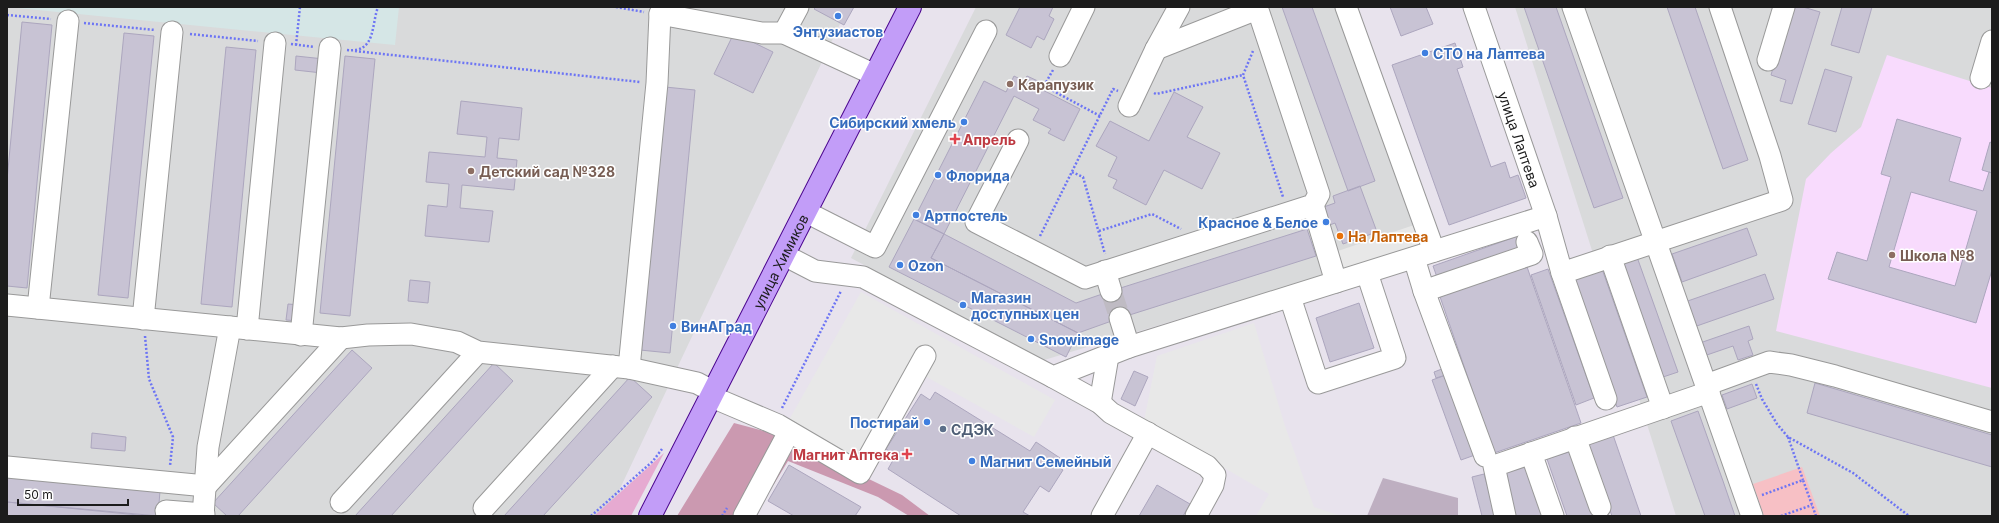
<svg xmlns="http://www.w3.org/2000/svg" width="1999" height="523" font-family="Inter,sans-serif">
  <rect width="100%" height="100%" fill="#e8e3ed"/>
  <path fill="#d9dadb" d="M7 7H848L607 516H7Z
    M976 7H1338L1439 240 1041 361 851 258Z
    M1515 7H1992V516H1676Z"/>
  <path fill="#d5e6e6" d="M7 7H399L395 45Z"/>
  <path fill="#f8dbfd" d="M1887 55 1992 88V388L1776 331 1806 179 1831 153 1861 127Z"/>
  <path fill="#beafc1" d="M1383 478 1458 498V516H1367Z"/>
  <path fill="#e6aad1" d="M664 453 631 516H594Z"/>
  <path fill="#cb99b0" d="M734 423 771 433 819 455 902 495 930 516H909L878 497 788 461 774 484 759 487 744 516H677Z"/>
  <path fill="#f7c0c5" d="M1802 467 1820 516H1764L1753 484Z"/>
  <path fill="#e8e8e8" d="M1414 225 1422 247 1345 273 1338 251Z
    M861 292 1055 400 1034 437 923 375 868 465 789 420Z
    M1254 323 1285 426 1314 507 1341 516H1256L1269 494 1144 421 1157 356Z"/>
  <path fill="#c8c3d4" stroke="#aca6be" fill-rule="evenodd" d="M816 7H854L844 25 814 9Z
    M1020 7H1053L1049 16 1054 19 1044 40 1037 36 1031 48 1006 35Z
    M1282 7H1312L1375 181 1348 191Z
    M1390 7H1426L1433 24 1401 36Z
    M1524 7H1556L1623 198 1594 208Z
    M1667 7H1695L1748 160 1723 169Z
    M1791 7H1803L1820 12 1792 104 1780 101 1786 80 1771 75Z
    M1842 7H1872L1859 53 1831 45Z
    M22 22 52 25 27 288 7 286V180Z
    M124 33 154 36 128 298 98 295Z
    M734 33 773 52 753 93 714 74Z
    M1455 43 1463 67 1457 69 1491 167 1505 162 1510 178 1518 175 1526 198 1449 225 1392 65Z
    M226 47 256 50 232 307 201 304Z
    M296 56 324 59 322 73 295 70Z
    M345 56 375 59 350 316 320 313Z
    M1825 69 1852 77 1836 132 1808 124Z
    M1014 76 1024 81 1027 76 1040 82 1037 87 1080 109 1064 141 1048 133 1051 129 1033 120 1039 109 1014 96 944 234 914 219 984 81 1006 92Z
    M665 87 695 90 670 353 640 350Z
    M1174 92 1203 107 1187 137 1220 153 1202 189 1164 170 1146 205 1113 188 1117 180 1108 176 1117 157 1096 146 1110 121 1149 141Z
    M461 101 522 108 519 140 499 138 497 158 517 160 514 190 462 185 460 208 493 211 489 242 425 236 428 205 447 207 449 184 426 182 429 152 485 157 487 137 457 134Z
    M1897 119 1961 138 1949 181 1983 191 1989 172 1992 173V270L1976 323 1828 279 1837 252 1867 261 1891 177 1881 174ZM1911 192 1977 211 1955 286 1889 267Z
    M1990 142 1992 143V173L1982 170Z
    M1360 186 1377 232 1343 244 1335 223 1327 226 1321 208 1335 203 1333 196Z
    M914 219 944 234 931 258 1078 333 1066 357 889 267Z
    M1747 228 1757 255 1682 282 1672 254Z
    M1307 229 1316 256 1120 318 1111 291Z
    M944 234 1076 303 1111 291 1120 318 1078 333 931 258Z
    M1518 236 1523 250 1438 280 1433 266Z
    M1637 257 1678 372 1663 377 1623 262Z
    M1525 261 1581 423 1494 453 1438 291Z
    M1601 266 1647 397 1617 407 1572 276Z
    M1548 269 1594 398 1576 405 1531 275Z
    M1765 274 1774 299 1691 328 1682 303Z
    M410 280 430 282 428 303 408 301Z
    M1359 303 1374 348 1330 362 1316 318Z
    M288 304 300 305 298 321 286 320Z
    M1749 326 1753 339 1748 341 1753 355 1738 360 1733 346 1701 357 1697 344Z
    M352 350 372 368 238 516H227L213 503Z
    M494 363 513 381 391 516H355Z
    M1447 367 1449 374 1436 378 1434 372Z
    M1134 371 1148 377 1135 406 1121 399Z
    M1446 375 1475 455 1461 460 1432 380Z
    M630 377 652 397 543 516H504Z
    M1815 383 1992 435V467L1807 413Z
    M1752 384 1757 398 1727 409 1722 395Z
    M935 392 1030 451 1036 442 1060 458 1055 465 1063 470 1049 492 1040 486 1023 512 1030 516H961L888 469 896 455 886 449 921 394 930 400Z
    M1698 411 1723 481 1735 516H1705L1671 421Z
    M1612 432 1641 516H1612L1585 441Z
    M92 433 126 437 125 451 91 448Z
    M1575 450 1597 514 1591 516H1567L1547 459Z
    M1530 464 1547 516H1515L1504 473Z
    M789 465 861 507 855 516H794L768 501Z
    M1484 474 1496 516H1482L1472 477Z
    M7 475 160 491 158 516 7 502Z
    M1157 485 1190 504 1183 516H1139Z
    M7 502 148 516H7Z"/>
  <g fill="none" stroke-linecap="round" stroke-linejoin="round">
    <path stroke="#bfbbc3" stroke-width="21" stroke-dasharray="21 10" stroke-linecap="butt" d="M1111 291 1120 318"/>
    <g stroke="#999" stroke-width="23">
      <g id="minor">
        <path d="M1346 7 1434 251"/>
        <path id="s1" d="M1474 7 1546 216 1562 273 1606 399"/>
        <path d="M1573 7 1752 516"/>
        <path d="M660 14 762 33H784L875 75"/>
        <path d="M784 33 798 7"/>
        <path d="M1156 49 1257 9"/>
        <path d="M1060 56 1084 7"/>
        <path d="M1768 60 1784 7"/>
        <path d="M1981 78 1992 41"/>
        <path d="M1129 106 1156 49 1179 7"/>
        <path d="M1018 140 976 222 1085 278 1313 205 1319 194 1257 7"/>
        <path d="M1313 205 1336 282"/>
        <path d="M806 212 875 247 986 31"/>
        <path d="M784 255 815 271 863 277 1053 377 1129 347 1546 216"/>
        <path d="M1610 256 1663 408"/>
        <path d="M1414 258 1424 291 1485 456"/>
        <path d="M1105 271 1111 291"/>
        <path d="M1562 273 1782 200 1770 156 1720 7"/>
        <path d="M1424 291 1532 254 1527 242"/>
        <path d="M1290 297 1318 383 1395 358 1367 273"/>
        <path d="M7 305 341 338 368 335 411 334 457 342 478 352 629 368 697 383 714 392"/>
        <path d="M38 308 68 21"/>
        <path d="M1120 318 1129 347"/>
        <path d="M143 319 172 32"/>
        <path d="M247 329 275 43"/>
        <path d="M301 335 330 48"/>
        <path d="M629 368 657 83 660 14 663 7"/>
        <path d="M1053 377 1100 403 1111 413 1207 466 1215 475 1213 485 1196 516"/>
        <path d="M1706 385 1769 362 1791 365 1835 376 1992 422"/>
        <path d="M712 397 778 425 860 473 925 356"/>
        <path d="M1100 403 1108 356"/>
        <path d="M1575 437 1600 507"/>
        <path d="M1531 453 1553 516"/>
        <path d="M7 467 206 486"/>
        <path d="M206 486 341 338"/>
        <path d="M341 502 478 352"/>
        <path d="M484 508 613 366"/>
        <path d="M166 511 204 514"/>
        <path d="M203 516 208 447 230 327"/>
        <path d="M744 516 789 432"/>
        <path d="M1102 516 1148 433"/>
        <path d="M1505 516 1494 466 1709 392"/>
      </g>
    </g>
    <g stroke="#4b068f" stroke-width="24">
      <g id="major">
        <path id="s2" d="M650 516 910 7"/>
      </g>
    </g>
    <path stroke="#6d75f4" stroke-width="2.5" stroke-dasharray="2 2" stroke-linecap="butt" d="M616 7 644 12
      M7 15 51 19
      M84 23 155 30
      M190 34 258 41
      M291 44 314 47
      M296 45 300 7
      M347 50C376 53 371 26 378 7
      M355 51 640 82
      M1253 51 1243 75 1283 197
      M1053 70 1044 86 1100 116
      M1154 93 1156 94 1243 75
      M1072 172 1083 177 1105 254
      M1099 231 1152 214 1181 229
      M1040 236 1113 89 1118 91
      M145 336 149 379 173 437 170 466
      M1756 384 1762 399 1777 424 1788 437 1853 473 1909 516
      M782 408 841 291
      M1788 437 1803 480
      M1762 495 1803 480 1816 516
      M591 516 653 461 662 449
      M722 516 727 508
      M1781 516 1812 505"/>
    <use href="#minor" stroke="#fff" stroke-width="21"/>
    <use href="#major" stroke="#c29df8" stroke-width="22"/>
  </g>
  <g fill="#3f7fe0" stroke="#fff" stroke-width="1.5">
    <circle cx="838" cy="16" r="4"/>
    <circle cx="1425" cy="53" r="4"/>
    <circle cx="964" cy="122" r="4"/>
    <circle cx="938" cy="175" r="4"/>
    <circle cx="916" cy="215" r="4"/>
    <circle cx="1326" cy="222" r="4"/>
    <circle cx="900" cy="265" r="4"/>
    <circle cx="963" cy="305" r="4"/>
    <circle cx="673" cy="326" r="4"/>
    <circle cx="1031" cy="339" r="4"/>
    <circle cx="927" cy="422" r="4"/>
    <circle cx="972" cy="461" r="4"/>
  </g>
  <g fill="#8d6e63" stroke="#fff" stroke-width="1.5">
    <circle cx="1010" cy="84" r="4"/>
    <circle cx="471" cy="171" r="4"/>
    <circle cx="1892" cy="255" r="4"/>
  </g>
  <g fill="#e0444e" stroke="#fff" stroke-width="1.5">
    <path d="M953 133h4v4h4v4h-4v4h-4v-4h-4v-4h4z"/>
    <path d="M905 448h4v4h4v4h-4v4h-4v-4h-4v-4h4z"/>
  </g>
  <circle fill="#e8710a" stroke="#fff" stroke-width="1.5" cx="1340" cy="236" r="4"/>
  <circle fill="#5c6f8a" stroke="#fff" stroke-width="1.5" cx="943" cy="429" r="4"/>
  <g text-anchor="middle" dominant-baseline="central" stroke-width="3" stroke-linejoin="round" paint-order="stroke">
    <g font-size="14" font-weight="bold" fill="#366cbe" stroke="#fff" text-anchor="start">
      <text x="838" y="31" text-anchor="middle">Энтузиастов</text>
      <text x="1433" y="53">СТО на Лаптева</text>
      <text x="956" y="122" text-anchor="end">Сибирский хмель</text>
      <text x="946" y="175">Флорида</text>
      <text x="924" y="215">Артпостель</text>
      <text x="1318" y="222" text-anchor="end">Красное &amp; Белое</text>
      <text x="908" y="265">Ozon</text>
      <text x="971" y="297">Магазин<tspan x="971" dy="16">доступных цен</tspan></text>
      <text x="681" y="326">ВинАГрад</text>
      <text x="1039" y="339">Snowimage</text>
      <text x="919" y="422" text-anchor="end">Постирай</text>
      <text x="980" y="461">Магнит Семейный</text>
    </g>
    <g font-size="14" font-weight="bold" fill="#785e54" stroke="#fff" text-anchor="start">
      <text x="1018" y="84">Карапузик</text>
      <text x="479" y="171">Детский сад №328</text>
      <text x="1900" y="255">Школа №8</text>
    </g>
    <g font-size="14" font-weight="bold" fill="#be3a42" stroke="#fff" text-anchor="start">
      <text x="963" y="139">Апрель</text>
      <text x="899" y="454" text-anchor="end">Магнит Аптека</text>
    </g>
    <g font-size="14" fill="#1c1c1c" stroke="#fff">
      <text stroke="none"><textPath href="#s1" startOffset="140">улица Лаптева</textPath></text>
      <text stroke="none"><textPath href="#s2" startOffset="286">улица Химиков</textPath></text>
    </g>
    <g font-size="14" font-weight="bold" fill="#c56008" stroke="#fff" text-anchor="start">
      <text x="1348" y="236">На Лаптева</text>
    </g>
    <g font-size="14" font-weight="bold" fill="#4e5e75" stroke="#fff" text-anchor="start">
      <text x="951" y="429">СДЭК</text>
    </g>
  </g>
  <rect width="1999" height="523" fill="none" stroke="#1c1c1c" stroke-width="16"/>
  <path d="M18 499v6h110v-6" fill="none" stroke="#1c1c1c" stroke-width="2"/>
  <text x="24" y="499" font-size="12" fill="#1c1c1c" stroke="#ffffff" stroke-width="3" paint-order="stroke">50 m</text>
</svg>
